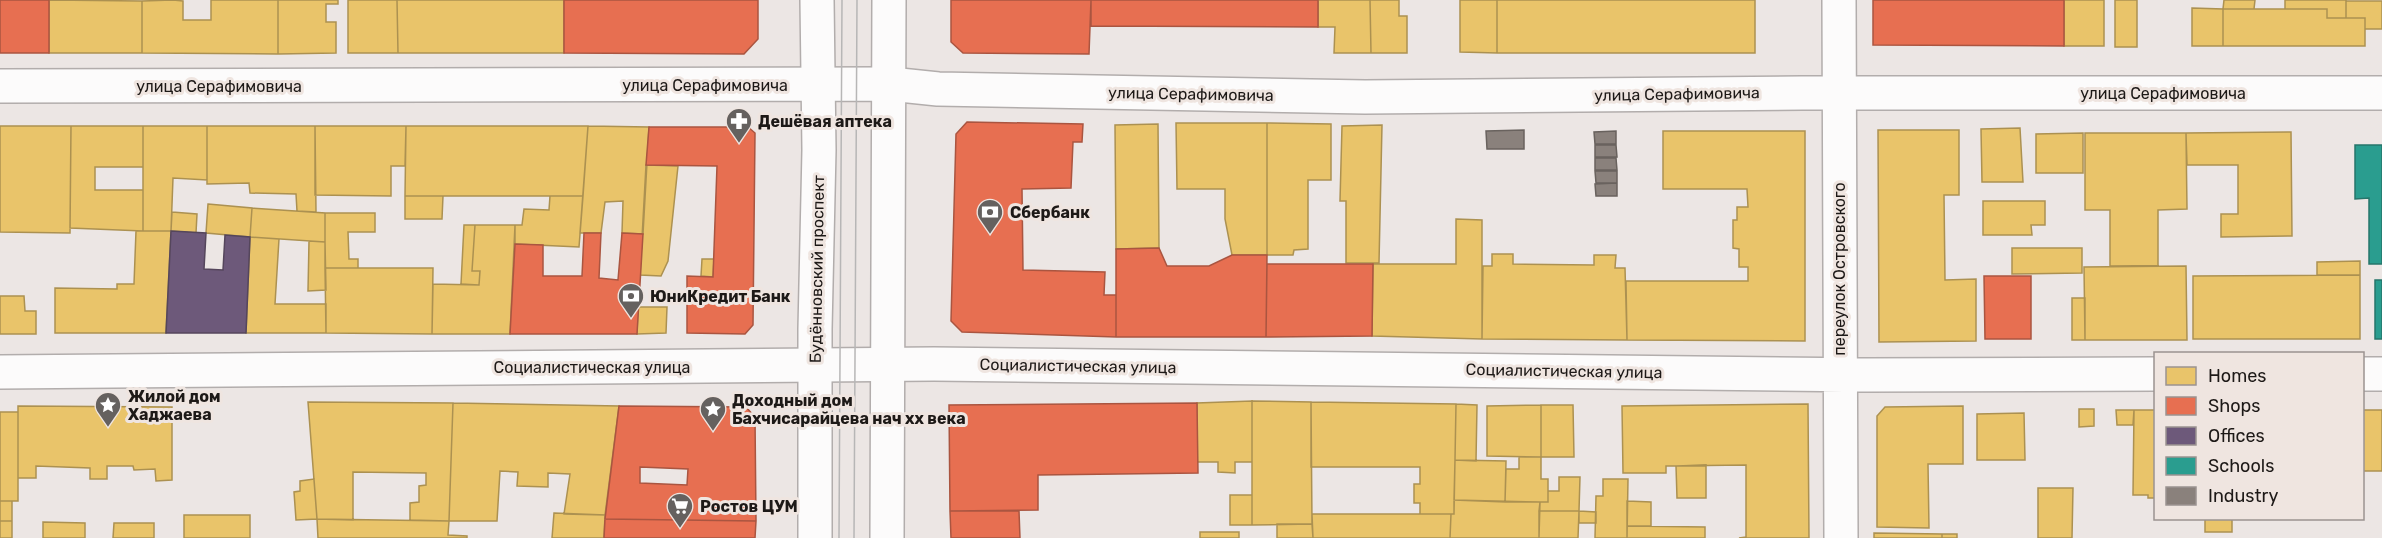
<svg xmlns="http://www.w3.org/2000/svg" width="2382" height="538" font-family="Rubik,sans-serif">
  <rect width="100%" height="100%" fill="#ece6e4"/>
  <path fill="#e9c46a" stroke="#ac9151" stroke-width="1.5" d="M49 0 142 1V53H49Z
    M173 0 183 1V20H211V0H278V54L142 53V1Z
    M278 0H338V4H326V22H336V53L278 54Z
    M348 0H397L398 53H348Z
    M397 0H564V53H398Z
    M1318 0H1370L1371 53H1334L1335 27H1318Z
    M1370 0H1399V16H1407V53H1371Z
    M1460 0H1497V53L1460 52Z
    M1497 0H1755V53H1497Z
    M2064 0H2104V46H2064Z
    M2115 0H2137V47H2115Z
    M2224 0H2255L2254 9H2223Z
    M2285 0H2346V18H2327V9H2285Z
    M2346 1H2382V29H2365V18H2346Z
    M2192 8 2223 9V46H2192Z
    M2223 9H2327V18H2365V46H2223Z
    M1176 123H1267V255H1232L1225 219V189H1177Z
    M1267 123 1331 124V180H1308V249L1294 250 1293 255H1267Z
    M1158 124 1159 248 1116 249 1115 125Z
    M1382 125 1379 263H1346V201H1340L1342 126Z
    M0 126H71L70 233 0 232Z
    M71 126H143V167H95V190H143V231L70 228Z
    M143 126H207V180L173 178 171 231H143Z
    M207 126H315L316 212 297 211 296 194 250 193 249 183 207 184Z
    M315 126H406L405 166H391V196L315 195Z
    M406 126H588L583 196H405Z
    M588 126 649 127 643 234 622 233 623 201 605 202 601 233H580Z
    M2020 128 2023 182H1982L1981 129Z
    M1878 130H1959V195H1944L1945 280 1976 279V341L1879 342Z
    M1663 131H1805V341L1627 340 1626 281H1748V267H1739V249L1733 248V220H1737V207H1748L1747 189H1663Z
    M2291 132 2292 236 2221 237V214H2238V165H2187L2186 133Z
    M2083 133V173H2036V134Z
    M2085 133H2186L2187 209 2158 210V266H2110V210H2085Z
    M646 165 678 166 668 261 661 276 640 275Z
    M405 196H443L442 219H405Z
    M550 196H583L579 247 515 244V225H522L524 209 549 210Z
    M1983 201H2045V225H2031L2032 235H1983Z
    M208 204 252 208 250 237 206 233Z
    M252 208 325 213V242L250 237Z
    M172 212 197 214 196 233 171 231Z
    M325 213H375V232H348L349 259H358V268H325Z
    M1456 219 1482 220V339L1372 336 1373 264H1456Z
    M464 225H475L472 271H480L479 285 461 284Z
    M475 225H515L510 334H432L433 284 479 285 480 271H472Z
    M136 231H171L166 333H55V288L117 289V284H134Z
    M250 237 279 239 275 304H326V333H246Z
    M309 241 325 242 326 290 308 291Z
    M2012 248H2082V273L2012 274Z
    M1492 254H1513V264L1594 265V255H1616L1615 268H1625L1627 340 1482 339 1483 266H1492Z
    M702 259H714L713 277 701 276Z
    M2360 261V275H2317V262Z
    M2186 266 2187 340H2085L2084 267Z
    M325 268H433L432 334 326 333Z
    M2360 275V339H2193V276Z
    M0 296H24L25 311H36V334H0Z
    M2072 298H2085V340H2072Z
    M638 307H667L666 333 637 334Z
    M1252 401V462H1235V473L1218 472V462H1197V403Z
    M1252 401 1311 402 1312 524 1252 525Z
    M308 402 453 403 449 521 410 520V503L419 502V486L426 485V473L353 472V520L317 519Z
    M1311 402 1456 404 1454 514H1420V503H1414V484H1420V467H1311Z
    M453 403 619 406 605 515 564 514 570 474 548 473V487L517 486 518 472 500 471 497 521H449Z
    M1456 404 1477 405 1476 461 1455 460Z
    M1808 404 1809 538H1739L1746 537V465L1666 466V473H1623L1622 406Z
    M1541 405V457L1487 456V406Z
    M1541 405H1573L1574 457H1541Z
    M18 406 172 407V480L156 481 155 469 134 470 133 466H107V479H90V468L36 466V478H18Z
    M1963 406V464H1928L1929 528 1877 527V416L1885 407Z
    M2079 409H2094V426L2079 427Z
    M2116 410H2134L2133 425H2117Z
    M2134 410H2156V498H2148V495H2133Z
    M2362 410H2382V471H2362Z
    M0 412H18V501H0Z
    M2024 413 2025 460H1977V414Z
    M1519 457H1541V479H1548V502H1505L1506 469H1519Z
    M1455 460 1506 461 1505 502 1454 500Z
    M1706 465V498H1677L1676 466Z
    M1559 477H1580L1579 511H1539L1540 502H1548V491H1559Z
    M314 479 317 519 296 520 294 492 300 491V481Z
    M1603 479H1628L1627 538H1595L1596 496H1603Z
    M2038 488H2073L2072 538H2038Z
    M1230 495H1252V525H1230Z
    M1454 500 1540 502 1539 538H1450L1451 514H1454Z
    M0 501H12V521H0Z
    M1627 501 1651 502V526H1627Z
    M1539 511H1579L1578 538H1539Z
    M1579 511 1596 512V523H1579Z
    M554 513 605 515 604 538H552Z
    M1312 514H1451L1450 538H1313Z
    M184 515H250V538H184Z
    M2205 518H2232V532H2205Z
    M317 519 449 521 448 535 467 536V538H318Z
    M0 521H12V538H0Z
    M43 522 85 523V538H43Z
    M114 523H154V538H113Z
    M1277 524H1312L1313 538H1277Z
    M1627 526 1705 527V538H1627Z
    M1200 532H1239V538H1200Z
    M1874 533 1942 534V538H1874Z
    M1942 534H1957V538H1942Z"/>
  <path fill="#e76f51" stroke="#aa5540" stroke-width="1.5" fill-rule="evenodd" d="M0 0H49V53H0Z
    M564 0H758V39L744 54 564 53Z
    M951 0H1091L1089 54 963 53 951 42Z
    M1091 0H1318V27L1091 26Z
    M1873 0H2064V46L1873 45Z
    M967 122 1083 124 1082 142H1073L1071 188 1022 189 1023 270 1105 272 1104 295H1116V337L962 332 951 321 956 134Z
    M649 127H748L755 133 753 325 745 334 687 333V276L713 277 717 166 646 165Z
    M584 233H601L599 278 618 280 622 233 643 234 637 334H510L515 244 543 245V276H582Z
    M1159 248 1167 266H1209L1232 255H1267L1266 337H1116V249Z
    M1267 264H1373L1372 336 1266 337Z
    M1984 276H2031V339H1985Z
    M1197 403 1198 473 1038 475V510L950 511 949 405Z
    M619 406 746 407 755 417 756 521 605 519ZM640 467 688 469 687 485 640 483Z
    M950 511H1019L1020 538H951Z
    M605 519 756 521 755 538H604Z"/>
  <path fill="#6d597a" stroke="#55465c" stroke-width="1.5" d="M171 231 206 233 204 269 223 270 225 235 250 237 246 333H166Z"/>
  <path fill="#2a9d8f" stroke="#26756b" stroke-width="1.5" d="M2355 145H2382V264H2369V198L2355 199Z
    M2375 280H2382V339H2375Z"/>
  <path fill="#8a817c" stroke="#69625e" stroke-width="1.5" d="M1524 130V149H1487L1486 131Z
    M1616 131V144H1595L1594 132Z
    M1595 145H1616L1617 157H1595Z
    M1595 158H1616L1617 170H1595Z
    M1595 171H1617V183H1596Z
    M1617 183V196H1596L1595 184Z"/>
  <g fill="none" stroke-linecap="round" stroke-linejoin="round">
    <g stroke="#b2adac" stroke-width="36">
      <path id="tertiary" d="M1839 0 1841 538
        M0 86 890 84 938 89 1365 97 1802 93H2382
        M0 372 934 364 1867 375 2156 374
        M2362 374H2382"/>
    </g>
    <g stroke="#b2adac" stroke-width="36">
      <path id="secondary" d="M815 538V329L819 150 817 0
        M887 538 889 0"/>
    </g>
    <use href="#tertiary" stroke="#fcfbfb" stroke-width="33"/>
    <use href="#secondary" stroke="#fcfbfb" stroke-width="33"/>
    <path stroke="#b7b6b6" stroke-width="1.5" d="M839 538 842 0
      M854 538 857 0"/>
  </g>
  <defs>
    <g id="pharmacy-pin" transform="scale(1.35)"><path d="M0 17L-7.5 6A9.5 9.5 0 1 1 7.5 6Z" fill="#65615f" stroke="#efe5e0"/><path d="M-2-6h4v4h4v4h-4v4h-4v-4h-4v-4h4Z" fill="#fff"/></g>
    <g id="bank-pin" transform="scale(1.35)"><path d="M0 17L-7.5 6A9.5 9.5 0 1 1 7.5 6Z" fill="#65615f" stroke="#efe5e0"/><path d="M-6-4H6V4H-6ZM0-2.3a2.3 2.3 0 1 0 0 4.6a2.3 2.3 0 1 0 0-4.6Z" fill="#fff"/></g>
    <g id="sight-pin" transform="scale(1.35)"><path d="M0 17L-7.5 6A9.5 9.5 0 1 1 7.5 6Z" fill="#65615f" stroke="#efe5e0"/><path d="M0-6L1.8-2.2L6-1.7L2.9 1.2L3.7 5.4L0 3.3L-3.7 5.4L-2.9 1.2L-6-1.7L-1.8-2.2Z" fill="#fff"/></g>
    <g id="supermarket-pin" transform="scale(1.35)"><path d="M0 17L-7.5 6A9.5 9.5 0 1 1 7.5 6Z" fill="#65615f" stroke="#efe5e0"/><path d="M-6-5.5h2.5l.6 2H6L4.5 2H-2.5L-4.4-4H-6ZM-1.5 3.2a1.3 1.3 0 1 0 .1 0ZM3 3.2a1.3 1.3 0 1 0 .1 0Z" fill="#fff"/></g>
  </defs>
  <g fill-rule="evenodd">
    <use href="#pharmacy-pin" x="739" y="121"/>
    <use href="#bank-pin" x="990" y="212"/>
    <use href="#bank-pin" x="631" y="296"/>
    <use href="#sight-pin" x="108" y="405"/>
    <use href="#sight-pin" x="713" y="409"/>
    <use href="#supermarket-pin" x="680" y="506"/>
  </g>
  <g text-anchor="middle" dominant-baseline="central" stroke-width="6" stroke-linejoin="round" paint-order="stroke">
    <g font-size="16" fill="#1d1917" stroke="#efe5e0">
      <text x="705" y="85">улица Серафимовича</text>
      <text x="219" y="86">улица Серафимовича</text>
      <text x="2163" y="93">улица Серафимовича</text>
      <text transform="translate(1191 94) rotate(1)">улица Серафимовича</text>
      <text transform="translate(1677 94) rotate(-1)">улица Серафимовича</text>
      <text transform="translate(817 269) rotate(-89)">Будённовский проспект</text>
      <text transform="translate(1839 269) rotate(-90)">переулок Островского</text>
      <text transform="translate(1078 366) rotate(1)">Социалистическая улица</text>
      <text x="592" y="367">Социалистическая улица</text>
      <text transform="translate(1564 371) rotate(1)">Социалистическая улица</text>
    </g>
    <g font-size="16" font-weight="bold" fill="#1d1917" stroke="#efe5e0" text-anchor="start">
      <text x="758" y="121">Дешёвая аптека</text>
      <text x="1010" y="212">Сбербанк</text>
      <text x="650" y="296">ЮниКредит Банк</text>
      <text x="128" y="396">Жилой дом<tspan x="128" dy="18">Хаджаева</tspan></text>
      <text x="732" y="400">Доходный дом<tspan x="732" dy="18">Бахчисарайцева нач xx века</tspan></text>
      <text x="700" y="506">Ростов ЦУМ</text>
    </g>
  </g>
  <rect x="2154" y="352" width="210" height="168" fill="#efe5e0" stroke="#9b9390" stroke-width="1.5"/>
  <rect x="2166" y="367" width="30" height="18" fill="#e9c46a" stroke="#9b9390" stroke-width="1.5"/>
  <text x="2208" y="382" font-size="18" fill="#1d1917">Homes</text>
  <rect x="2166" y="397" width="30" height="18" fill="#e76f51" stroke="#9b9390" stroke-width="1.5"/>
  <text x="2208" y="412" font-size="18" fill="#1d1917">Shops</text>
  <rect x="2166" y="427" width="30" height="18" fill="#6d597a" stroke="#9b9390" stroke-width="1.5"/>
  <text x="2208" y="442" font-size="18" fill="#1d1917">Offices</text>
  <rect x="2166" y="457" width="30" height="18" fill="#2a9d8f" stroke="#9b9390" stroke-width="1.5"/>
  <text x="2208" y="472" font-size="18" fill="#1d1917">Schools</text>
  <rect x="2166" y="487" width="30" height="18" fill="#8a817c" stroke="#9b9390" stroke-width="1.5"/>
  <text x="2208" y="502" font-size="18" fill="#1d1917">Industry</text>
</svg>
